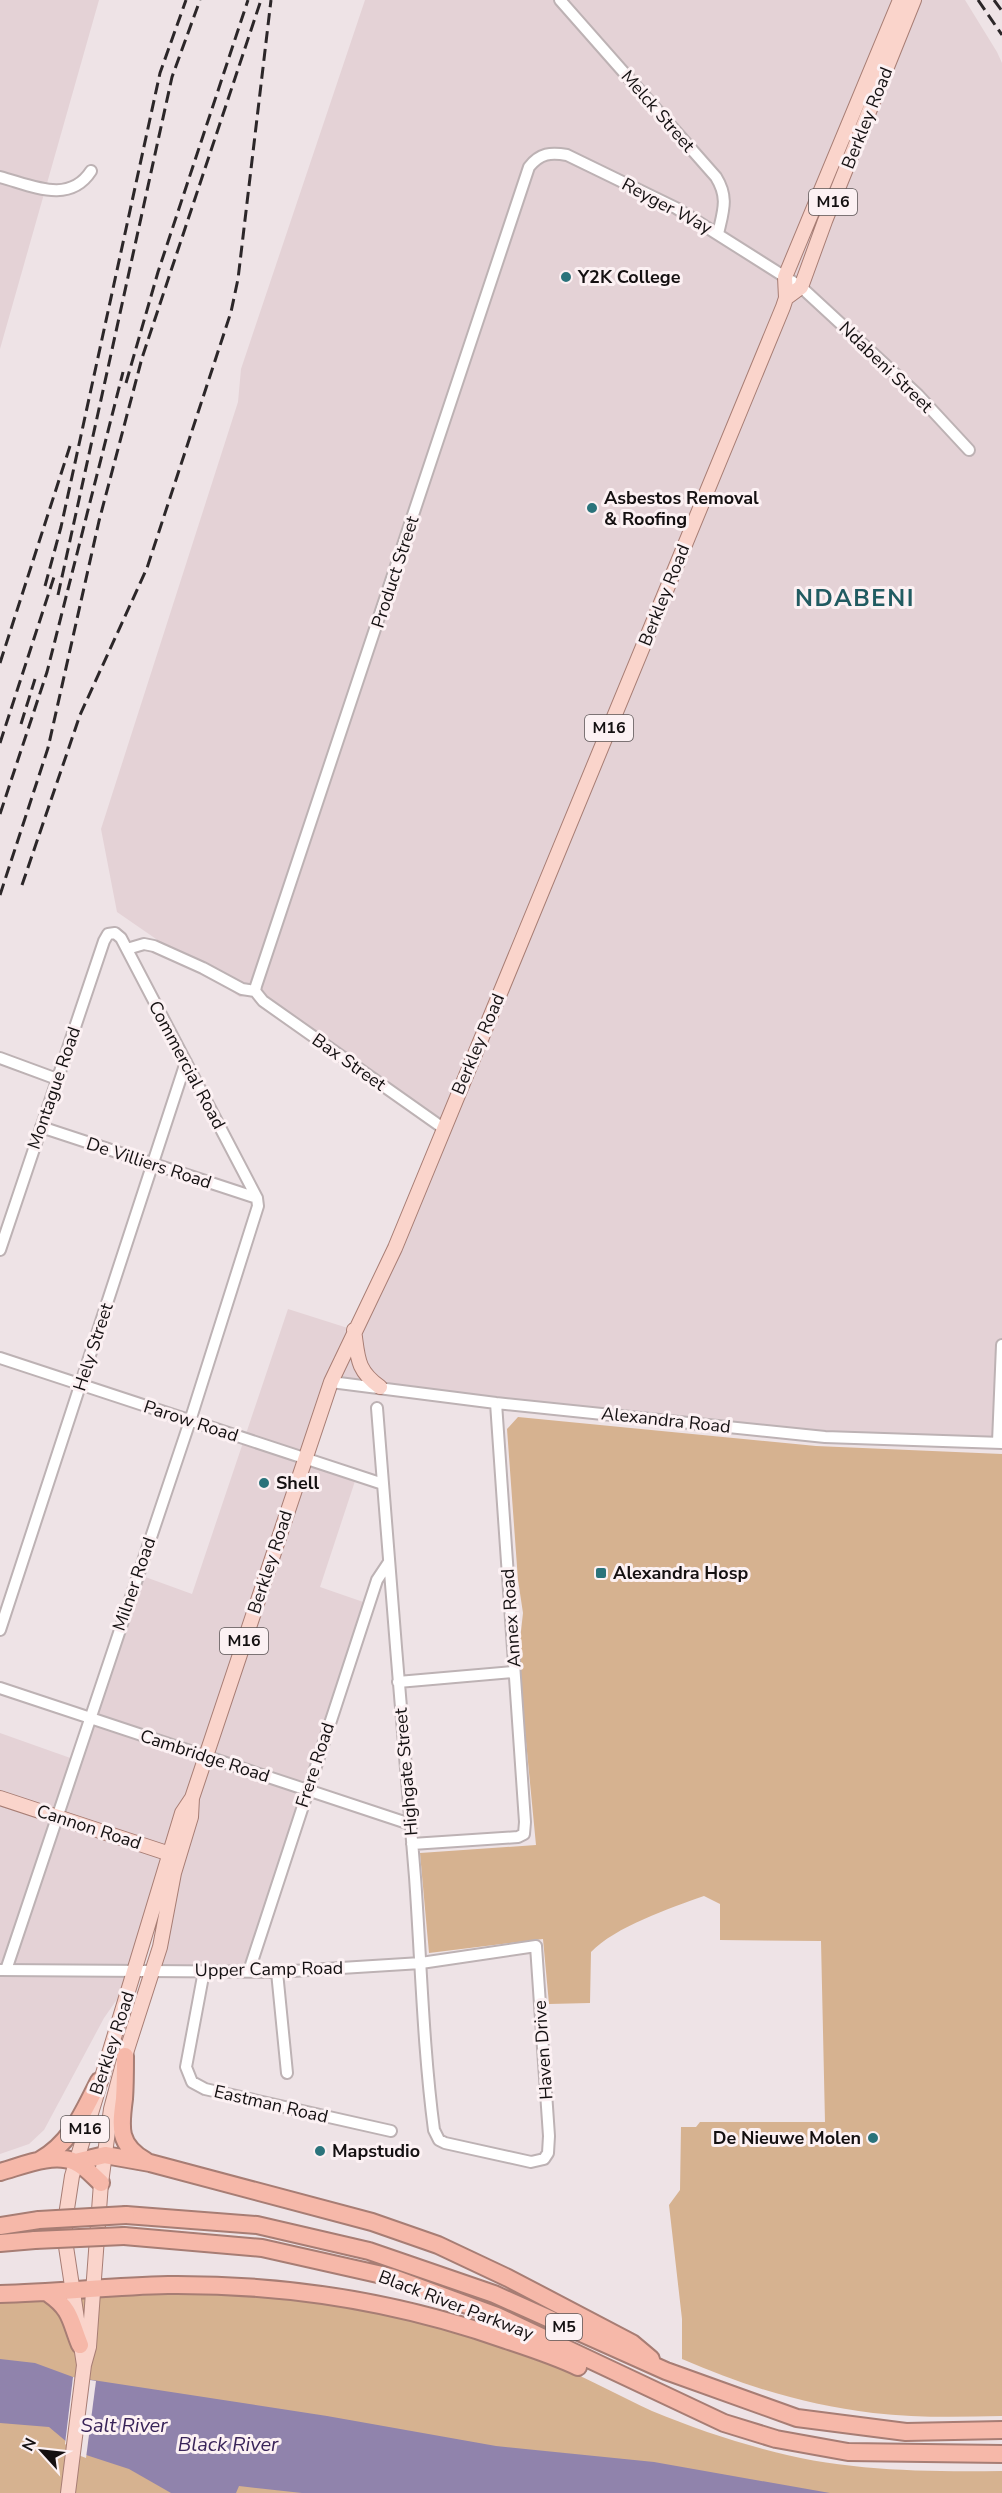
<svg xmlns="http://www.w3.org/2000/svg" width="1002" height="2493" font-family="'Nunito Sans',sans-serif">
  <rect width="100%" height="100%" fill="#eee3e6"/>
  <path fill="#e4d2d6" d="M0 0H99L0 349Z
    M365 0H965L997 52 1002 63V1443L825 1437 331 1382 304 1458 357 1475 320 1587 369 1604 249 1971H153L178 1857 136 1972 104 2018 44 2130 29 2144 0 2154V1733L76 1760 137 1574 192 1594 288 1309 354 1330 442 1129 257 993 240 997 117 912 101 829 238 402 241 369Z"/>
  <path fill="#d6b290" d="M518 1417 816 1446 1002 1454V2416C959 2417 916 2418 873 2413 806 2405 744 2386 682 2359V2319L669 2205 680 2190 681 2127H696L700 2122H825L821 1941 720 1940V1904L704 1896C670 1908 615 1927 591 1952L590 2003 549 2004 543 1939 429 1953 420 1853 536 1845 518 1658 523 1613 518 1580 507 1429Z
    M200 2294C248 2296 297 2296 345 2305 418 2318 493 2338 562 2368 593 2381 622 2397 652 2411 688 2426 726 2439 763 2449 841 2471 922 2472 1002 2471V2493H0V2298Z"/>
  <path fill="#9083ac" d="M0 2359 35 2363 73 2377 327 2416 496 2446 654 2462 830 2493H302L239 2486 236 2493H171L129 2469 80 2453 49 2427 0 2423Z"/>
  <path fill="#eee3e6" d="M73 2377 96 2381 86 2458 78 2455 65 2444Z"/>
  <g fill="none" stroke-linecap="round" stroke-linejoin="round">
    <g stroke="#bdb2b4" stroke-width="14">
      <path id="minor" d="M560 0 716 177C729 198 723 211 718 234
        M0 177C31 185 69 205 91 171
        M127 949 144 944 154 946 203 968 242 989 255 991
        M0 1058 57 1079
        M41 1127 257 1198
        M443 1128 263 1001 255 991 256 986 529 167C540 153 551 152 567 155L676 208 801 287 918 395 969 450
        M0 1250 104 941 108 934 115 933 121 938 257 1198 258 1206 190 1421 6 1970
        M0 1358 383 1484
        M331 1382 496 1403 825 1437 1002 1443
        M998 1442 1002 1345
        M0 1630 186 1062
        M398 1682 514 1672
        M0 1688 410 1824
        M412 1844 518 1837 524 1834 525 1822 496 1403
        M0 1970 277 1972 421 1963 536 1946 549 2136 548 2153 544 2159 531 2162 445 2143 439 2140 434 2130C423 2047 421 1961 415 1877 402 1721 389 1564 377 1408
        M204 1971 186 2067 192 2082 205 2089 391 2131
        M249 1971 377 1580 389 1562
        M277 1972 287 2073"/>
    </g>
    <g stroke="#a77d74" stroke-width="16">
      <path id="major" d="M786 298 801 287 825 221 914 0
        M354 1330C358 1357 356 1370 380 1387
        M0 1798 176 1856
        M84 2365 65 2240V2222L72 2176 182 1813 192 1798 331 1382 395 1248 783 307 786 298 785 277 900 0
        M68 2493 84 2365 89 2347 101 2183 111 2109 125 2056 160 1947 174 1873 191 1817 192 1798"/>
    </g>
    <g stroke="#a77d74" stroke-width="20">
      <path id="highway" d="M125 2056C125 2070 125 2085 124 2099 120 2128 118 2145 146 2161
        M40 2160C71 2143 83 2112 99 2081
        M75 2162 105 2155 150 2163 372 2222 438 2245 508 2278 632 2343 651 2359
        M0 2172C22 2166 53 2152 75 2162 85 2166 93 2176 101 2183
        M126 2215 257 2225 369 2251 494 2294 666 2371 797 2418 906 2432 1002 2430
        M0 2226 39 2220
        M124 2236 262 2248 391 2277 497 2316 724 2423 776 2439 848 2452 1002 2454
        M0 2243 35 2240
        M0 2294C56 2293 111 2286 168 2285 284 2284 396 2301 506 2340 530 2348 555 2356 578 2367
        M49 2294C72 2310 70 2321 80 2345"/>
    </g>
    <use href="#minor" stroke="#fff" stroke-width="10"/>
    <use href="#major" stroke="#fad4cb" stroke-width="14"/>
    <use href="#highway" stroke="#f6b8a9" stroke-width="16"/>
    <path stroke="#2c2729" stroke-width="3" stroke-dasharray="12 6" stroke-linecap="butt" d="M978 0 1002 35
      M994 0 1002 11
      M126 383 158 272 248 0
      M45 586 61 527 160 73 186 0
      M58 595 172 77 200 0
      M0 663 70 446
      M21 724 35 679
      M0 743 54 577
      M0 814 47 672 123 372
      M22 885 80 715 147 568 231 312 238 279 271 0
      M0 895 48 748 99 521 142 358 261 0"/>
    <g stroke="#a77d74" stroke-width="20" stroke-linecap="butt">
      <path id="highway-bridge" d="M39 2220 126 2215
        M35 2240 124 2236"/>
    </g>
    <use href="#highway-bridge" stroke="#f6b8a9" stroke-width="16"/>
  </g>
  <g fill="#2a737b" stroke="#fcf1f3" stroke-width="2">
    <circle cx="566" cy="277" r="6"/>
    <circle cx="592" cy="508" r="6"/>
    <circle cx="264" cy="1483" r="6"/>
    <rect x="595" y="1567" width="12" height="12" rx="3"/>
    <circle cx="873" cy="2138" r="6"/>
    <circle cx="320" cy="2151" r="6"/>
  </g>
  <g text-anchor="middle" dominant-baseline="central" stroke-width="6" stroke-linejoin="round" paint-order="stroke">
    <g fill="#fcf1f3" stroke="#5a5455" stroke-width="1.5">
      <rect x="809" y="189" width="48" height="26" rx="4.5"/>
      <rect x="585" y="715" width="48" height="26" rx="4.5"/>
      <rect x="220" y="1628" width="48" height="26" rx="4.5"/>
      <rect x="61" y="2116" width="48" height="26" rx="4.5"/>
      <rect x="546" y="2314" width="36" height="26" rx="4.5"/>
    </g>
    <g font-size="16" font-weight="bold" fill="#141011">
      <text x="833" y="202">M16</text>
      <text x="609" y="728">M16</text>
      <text x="244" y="1641">M16</text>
      <text x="85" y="2129">M16</text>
      <text x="564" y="2327">M5</text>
    </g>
    <g font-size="18" fill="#141011" stroke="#fcf1f3">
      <text transform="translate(658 111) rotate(49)">Melck Street</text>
      <text transform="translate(867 118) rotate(-68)">Berkley Road</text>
      <text transform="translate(667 206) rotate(28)">Reyger Way</text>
      <text transform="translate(886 367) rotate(44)">Ndabeni Street</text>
      <text transform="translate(395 572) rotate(-72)">Product Street</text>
      <text transform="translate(664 595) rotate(-68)">Berkley Road</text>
      <text transform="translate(478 1044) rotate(-67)">Berkley Road</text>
      <text transform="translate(349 1062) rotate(35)">Bax Street</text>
      <text transform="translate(187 1065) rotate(62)">Commercial Road</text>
      <text transform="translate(54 1088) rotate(-71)">Montague Road</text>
      <text transform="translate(149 1163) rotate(18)">De Villiers Road</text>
      <text transform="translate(93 1347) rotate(-72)">Hely Street</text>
      <text transform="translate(666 1420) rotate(6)">Alexandra Road</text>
      <text transform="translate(191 1421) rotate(18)">Parow Road</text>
      <text transform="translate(270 1562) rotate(-72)">Berkley Road</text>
      <text transform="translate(134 1584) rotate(-71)">Milner Road</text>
      <text transform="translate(511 1618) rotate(-94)">Annex Road</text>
      <text transform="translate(205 1756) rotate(18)">Cambridge Road</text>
      <text transform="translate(315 1765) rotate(-72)">Frere Road</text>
      <text transform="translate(406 1772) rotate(-95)">Highgate Street</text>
      <text transform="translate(89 1827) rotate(18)">Cannon Road</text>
      <text transform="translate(269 1969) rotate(-1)">Upper Camp Road</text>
      <text transform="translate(112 2043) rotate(-72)">Berkley Road</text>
      <text transform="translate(543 2050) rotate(-94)">Haven Drive</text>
      <text transform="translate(271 2104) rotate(13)">Eastman Road</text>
      <text transform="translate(456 2305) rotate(21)">Black River Parkway</text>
    </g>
    <g font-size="18" font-weight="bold" fill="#141011" stroke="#fcf1f3" text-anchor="start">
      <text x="578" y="277">Y2K College</text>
      <text x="604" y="498">Asbestos Removal<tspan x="604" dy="21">&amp; Roofing</tspan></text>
      <text x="276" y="1483">Shell</text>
      <text x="613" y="1573">Alexandra Hosp</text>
      <text x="861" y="2138" text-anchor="end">De Nieuwe Molen</text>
      <text x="332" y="2151">Mapstudio</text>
    </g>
    <g font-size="20" font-style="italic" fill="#392459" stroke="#fcf1f3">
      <text x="124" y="2425">Salt River</text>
      <text x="228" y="2444">Black River</text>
    </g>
    <g font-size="24" font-weight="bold" letter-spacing="1.5" fill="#215b61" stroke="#fcf1f3">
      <text x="855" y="598">NDABENI</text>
    </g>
  </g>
  <g transform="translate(42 2451) rotate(297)" stroke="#fcf1f3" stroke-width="4.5" paint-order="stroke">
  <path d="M0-4.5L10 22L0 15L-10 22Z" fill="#141011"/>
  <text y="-9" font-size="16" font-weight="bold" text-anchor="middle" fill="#141011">N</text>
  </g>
</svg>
